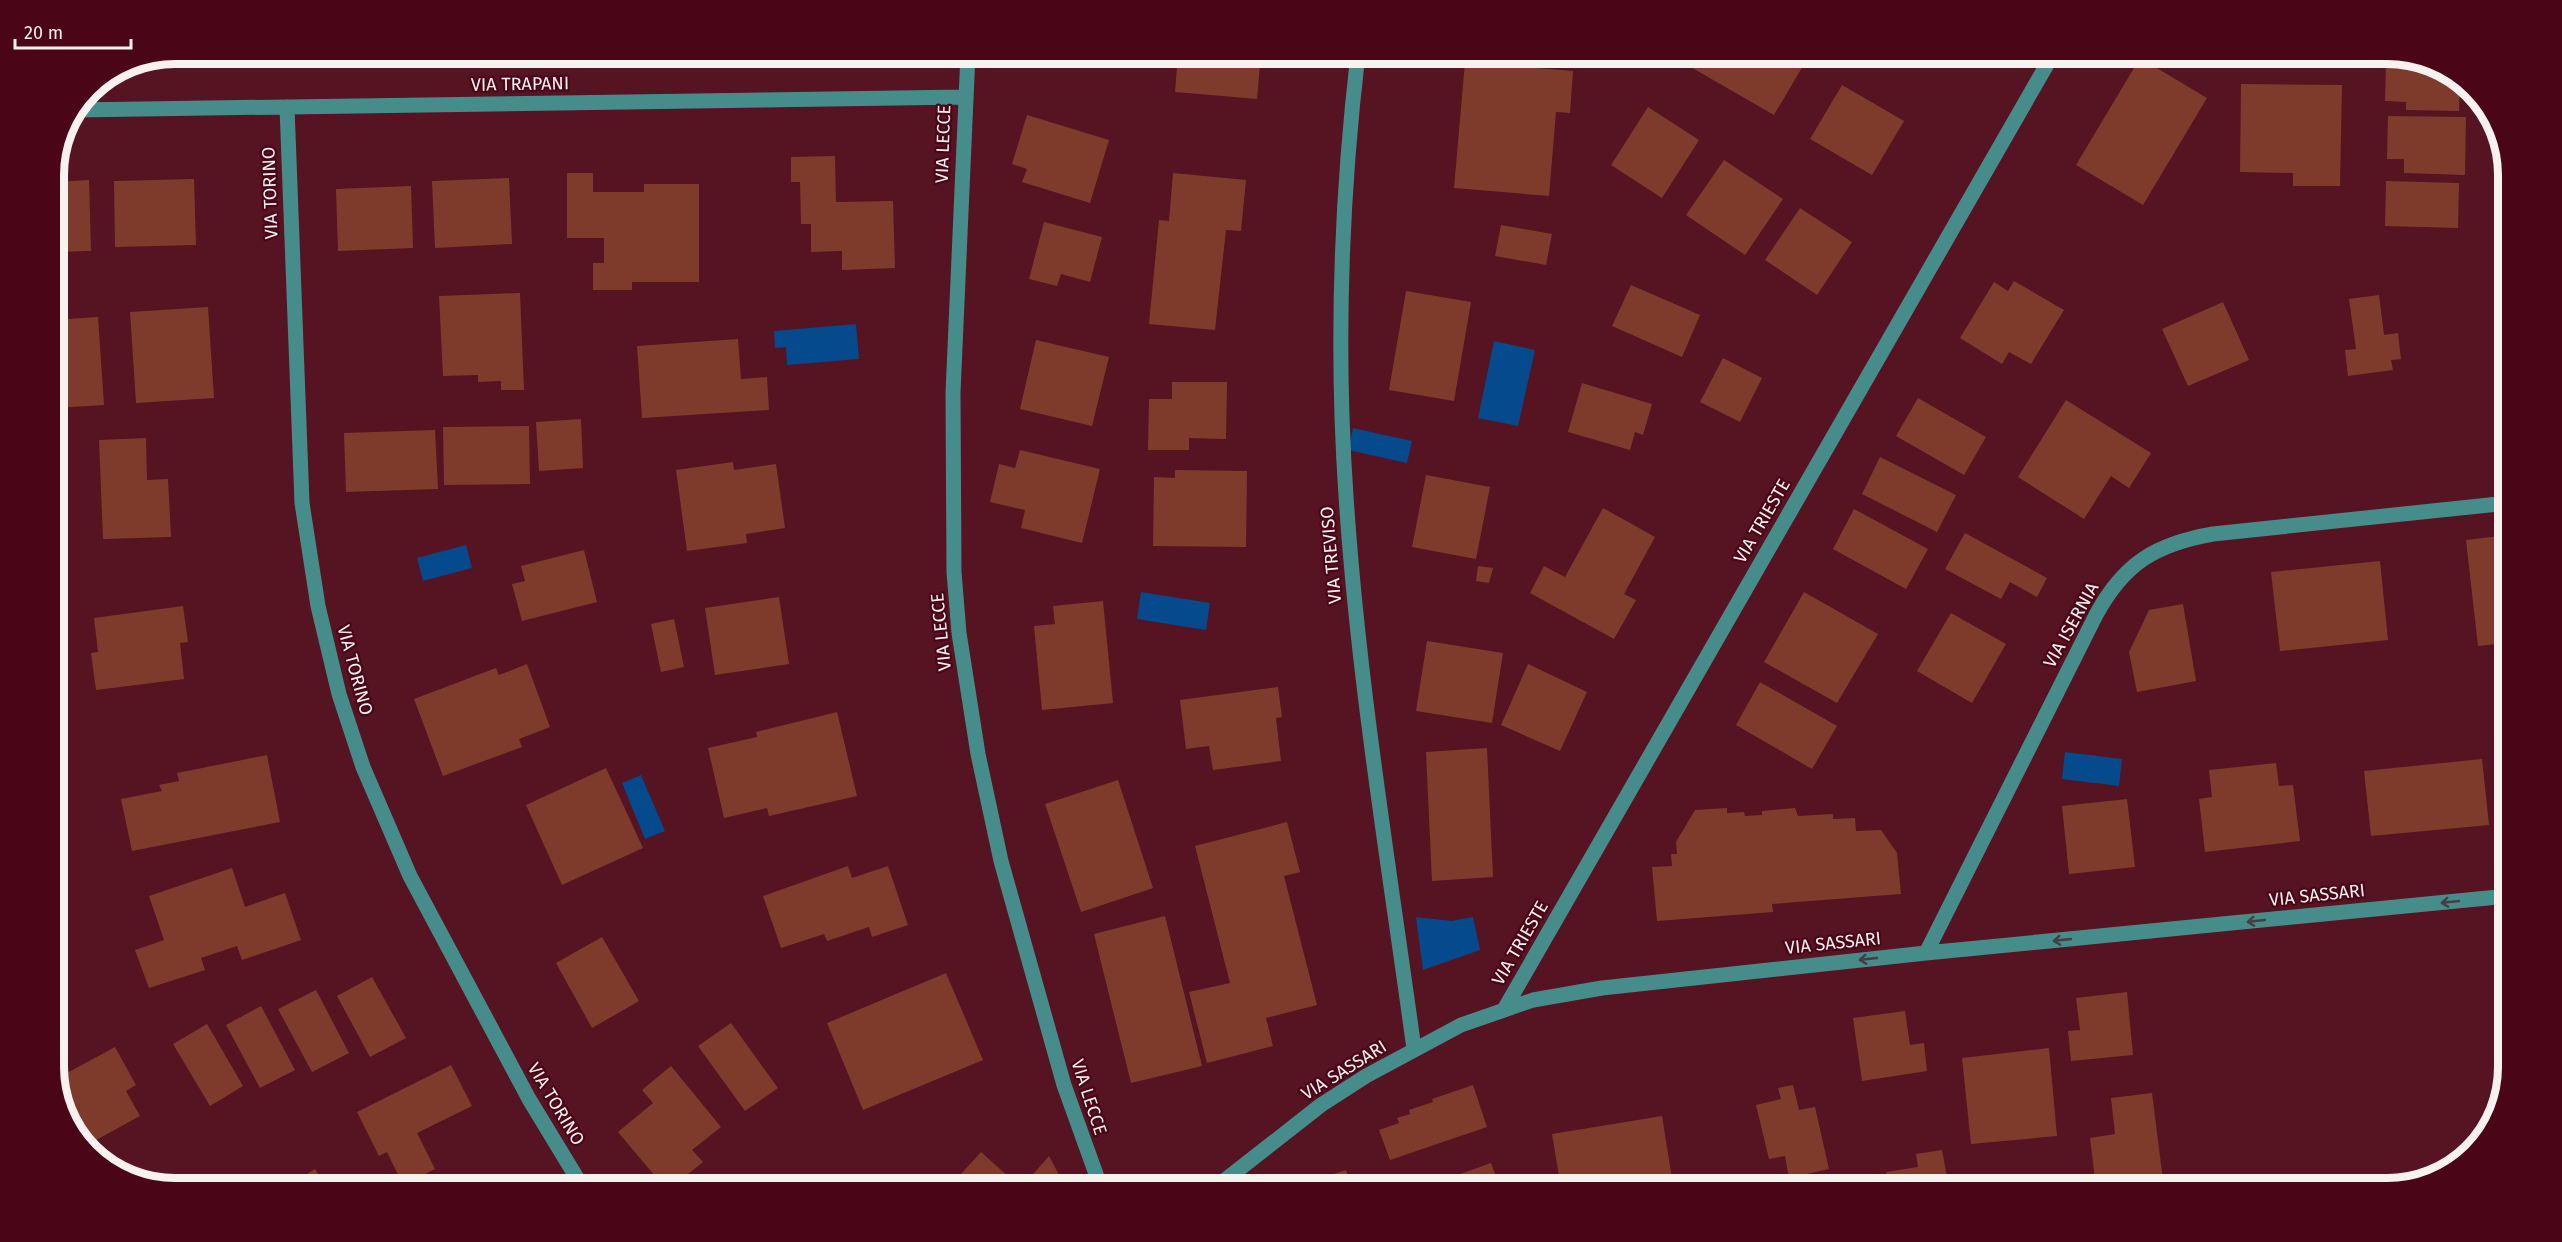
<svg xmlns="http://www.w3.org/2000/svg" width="2562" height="1242" font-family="'Fira Sans',sans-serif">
  <rect width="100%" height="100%" fill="#561321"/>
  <path fill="#054a8d" d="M856 324 859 359 787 365 786 347 775 348 774 331Z
    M1494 341 1535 350 1518 426 1478 418Z
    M1353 428 1412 441 1407 463 1348 450Z
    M466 545 472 568 423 581 417 558Z
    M1141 592 1210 603 1206 630 1137 619Z
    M2065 752 2122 759 2119 786 2062 779Z
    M641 775 665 831 645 839 622 783Z
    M1416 917 1452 921 1473 917 1480 950 1423 970Z"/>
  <path fill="#7e3b2c" d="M1178 54H1261L1257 99 1175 92Z
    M1668 54H1810L1774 115Z
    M2140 58 2207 98 2143 205 2076 165Z
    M2386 60 2418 61 2440 66 2460 84 2459 111 2406 110V102L2385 101Z
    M1465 62 1573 71 1570 113 1556 112 1549 196 1454 188Z
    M2241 84 2342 85 2340 186H2293V173L2240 172Z
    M1842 85 1904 121 1872 175 1810 139Z
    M1648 107 1699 140 1662 198 1611 165Z
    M1027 115 1109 140 1090 203 1022 182 1027 169 1012 164Z
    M2388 116 2466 117 2465 175 2404 173V159H2387Z
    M835 156 836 202 893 201 895 268 842 270V251L811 252V224H801L800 182H791V157Z
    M1724 160 1783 199 1745 255 1686 215Z
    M567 173H593V192H644V184H699V282H632V290H593V263H604V238H567Z
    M1173 173 1246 180 1241 231 1226 230 1215 330 1149 324 1159 220 1169 221Z
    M509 178 512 244 435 248 432 181Z
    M194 179 196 245 115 247 114 181Z
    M89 180 91 251 54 252V182Z
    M2386 181 2459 183 2458 228 2385 226Z
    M411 186 413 248 338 251 336 189Z
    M1800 208 1852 242 1817 295 1765 260Z
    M1044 222 1102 237 1090 282 1061 274 1057 286 1029 279Z
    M1501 225 1552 234 1546 265 1495 256Z
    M2014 281 2064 310 2031 364 2009 352 2002 364 1960 338 1994 282 2008 291Z
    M1631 285 1700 315 1682 357 1612 326Z
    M1406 291 1471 302 1454 401 1389 390Z
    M520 293 524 390H501V381L478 382V375L443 376 439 296Z
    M2379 295 2384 335 2398 333 2401 359 2391 360 2393 370 2348 376 2345 350 2356 349 2349 299Z
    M2223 302 2249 360 2188 386 2162 329Z
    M208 307 214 398 136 403 130 312Z
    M98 317 104 405 54 408V320Z
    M738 339 741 379 767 377 769 410 642 418 637 346Z
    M1036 340 1109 357 1092 426 1020 409Z
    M1723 358 1762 378 1740 422 1700 402Z
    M1172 382H1227L1226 439 1189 438V450H1148L1149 399H1172Z
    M1582 383 1652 404 1643 435 1635 432 1630 450 1568 432Z
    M1918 398 1986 437 1964 475 1896 436Z
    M2066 400 2151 453 2129 488 2111 476 2084 519 2018 477Z
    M581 419 583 468 539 471 536 422Z
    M529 426 530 484 444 485 443 427Z
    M435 430 438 489 346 492 344 433Z
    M146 438 147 480 168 479 171 537 103 539 99 440Z
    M1020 450 1100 469 1082 543 1021 528 1025 510 990 502 999 464 1015 468Z
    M1880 457 1956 495 1937 532 1862 494Z
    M733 462 734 470 776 464 785 528 746 534 747 543 687 551 676 470Z
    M1175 470 1247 471 1246 547 1153 546 1154 477 1175 478Z
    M1426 475 1490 487 1476 559 1412 547Z
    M1603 508 1655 537 1624 594 1636 600 1614 639 1530 593 1544 566 1565 577Z
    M1854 509 1928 549 1906 589 1833 549Z
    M1965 533 2047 578 2037 597 2010 582 2001 599 1945 569Z
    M2508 535V643L2478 646 2466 540Z
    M584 550 597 602 522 621 512 584 525 581 521 566Z
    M2380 561 2388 640 2280 651 2271 572Z
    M1478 566 1493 568 1489 583 1476 581Z
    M1804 592 1878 634 1837 703 1764 662Z
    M779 597 789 664 715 675 705 608Z
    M1103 601 1113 703 1042 710 1034 626 1055 624 1053 606Z
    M2183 604 2196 681 2137 692 2129 652 2149 610Z
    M183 606 188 642 180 643 184 679 96 690 91 653 98 652 94 618Z
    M1951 613 2006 644 1972 703 1917 671Z
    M674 619 684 667 661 672 651 624Z
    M1427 641 1503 653 1492 723 1416 711Z
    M527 664 550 727 519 739 522 747 443 776 414 699 496 668 499 675Z
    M1528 664 1587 692 1560 751 1501 725Z
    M1760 682 1837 726 1812 769 1736 725Z
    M1278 687 1282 717 1276 718 1281 761 1213 770 1209 746 1186 749 1180 700Z
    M837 712 857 796 769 816 767 808 724 818 708 748 757 737 756 732Z
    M1487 748 1493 877 1432 881 1426 752Z
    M267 755 280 822 132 851 121 799 162 791 159 785 179 781 177 773Z
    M2482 759 2489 825 2371 836 2364 771Z
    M2276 763 2279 786 2293 785 2300 841 2205 852 2199 799 2212 797 2209 770Z
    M606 768 643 848 562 885 526 805Z
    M1118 780 1153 888 1081 912 1045 804Z
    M2127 799 2135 867 2069 874 2062 806Z
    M1727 808V813L1744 812 1745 816 1762 815V811L1795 808 1798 816 1833 814V819L1855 818 1856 831 1881 830 1897 853 1901 894 1772 904 1773 912 1657 921 1652 867 1672 866 1671 854H1677L1676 842 1695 810Z
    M1287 822 1300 872 1284 876 1317 1005 1266 1018 1273 1046 1207 1063 1189 992 1230 983 1195 846Z
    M848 866 852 878 888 866 908 925 872 937 869 927 827 941 824 934 781 948 763 896Z
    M232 868 245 907 285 893 301 940 242 960 237 946 201 958 205 970 149 988 135 950 164 940 149 896Z
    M1165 916 1202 1066 1131 1083 1094 934Z
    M602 937 639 1001 592 1028 556 963Z
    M946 973 983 1060 863 1110 827 1023Z
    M372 977 406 1038 370 1057 337 996Z
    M316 990 349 1053 312 1072 278 1009Z
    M2127 992 2133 1055 2071 1061 2068 1031 2080 1030 2076 998Z
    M54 996 60 1021 54 1022Z
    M261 1006 295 1070 260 1088 226 1025Z
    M1905 1011 1910 1045 1924 1043 1927 1071 1862 1081 1853 1018Z
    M731 1023 778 1088 745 1111 698 1046Z
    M207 1024 243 1086 210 1106 173 1044Z
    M115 1047 136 1085 126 1091 140 1116 87 1145 75 1134 64 1103 66 1102 56 1079Z
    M2049 1048 2057 1136 1971 1144 1962 1058Z
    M451 1065 472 1106 417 1133 435 1169 403 1185 387 1152 379 1156 357 1112Z
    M671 1066 721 1127 692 1150 703 1162 671 1188H665L618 1132 653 1103 642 1090Z
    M1473 1085 1487 1127 1390 1160 1379 1130 1399 1123 1397 1118 1410 1114 1409 1110 1433 1102 1432 1099Z
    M1793 1085 1799 1110 1815 1107 1829 1169 1789 1178 1785 1156 1769 1159 1756 1105 1781 1099 1778 1088Z
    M2152 1093 2164 1188H2096L2090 1138 2115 1134 2111 1098Z
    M1662 1116 1673 1185 1652 1188H1561L1552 1134Z
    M1942 1150 1949 1188H1889L1886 1172 1918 1167 1916 1154Z
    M981 1152 1021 1188 1049 1156 1066 1188H948Z
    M1491 1163 1500 1188H1421Z
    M315 1169 327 1188H284Z
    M1346 1170 1352 1188H1291Z"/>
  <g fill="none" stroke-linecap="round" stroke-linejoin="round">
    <path stroke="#468c8a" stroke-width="15" d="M968 54 953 393 954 572 959 633 978 754 1001 861 1064 1085 1101 1188
      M1358 54C1341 199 1336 350 1346 496 1358 681 1389 865 1414 1049
      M287 107 302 503 318 606 339 694 363 767 410 876 529 1099 583 1188
      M76 110 965 97
      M1926 953 2096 615C2124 563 2156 544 2213 534L2508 503
      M1505 1008 2053 54
      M1215 1188 1321 1105 1366 1076 1461 1025 1533 1000 1602 988 1926 953 2508 896"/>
  </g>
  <defs><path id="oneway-shaft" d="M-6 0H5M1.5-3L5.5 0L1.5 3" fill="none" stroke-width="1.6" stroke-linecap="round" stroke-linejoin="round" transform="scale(1.5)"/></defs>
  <g stroke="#483c45">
    <use href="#oneway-shaft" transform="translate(2450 902) rotate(174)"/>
    <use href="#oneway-shaft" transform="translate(2256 921) rotate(174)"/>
    <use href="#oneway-shaft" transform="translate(2062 940) rotate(174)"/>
    <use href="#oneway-shaft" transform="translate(1868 959) rotate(174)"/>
  </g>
  <g text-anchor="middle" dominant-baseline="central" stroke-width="4.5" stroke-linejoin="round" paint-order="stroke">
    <g font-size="18" fill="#f9f0f0" stroke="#4a0617">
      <text transform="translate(520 84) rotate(-1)">VIA TRAPANI</text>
      <text transform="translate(943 144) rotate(-88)">VIA LECCE</text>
      <text transform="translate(270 193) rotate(-92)">VIA TORINO</text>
      <text transform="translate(1762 521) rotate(-60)">VIA TRIESTE</text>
      <text transform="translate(1331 555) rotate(-95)">VIA TREVISO</text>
      <text transform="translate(2071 625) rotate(-61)">VIA ISERNIA</text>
      <text transform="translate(941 632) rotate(-96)">VIA LECCE</text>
      <text transform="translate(355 670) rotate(75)">VIA TORINO</text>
      <text transform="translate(2317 895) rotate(-6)">VIA SASSARI</text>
      <text transform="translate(1520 943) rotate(-60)">VIA TRIESTE</text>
      <text transform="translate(1833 943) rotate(-6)">VIA SASSARI</text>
      <text transform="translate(1344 1070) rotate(-32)">VIA SASSARI</text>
      <text transform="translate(1089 1097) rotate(72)">VIA LECCE</text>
      <text transform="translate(556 1104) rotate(59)">VIA TORINO</text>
    </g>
  </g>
  <path d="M0 0H2562V1242H0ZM175 64H2387A111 111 0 0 1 2498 175V1067A111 111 0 0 1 2387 1178H175A111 111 0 0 1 64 1067V175A111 111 0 0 1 175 64Z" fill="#4a0617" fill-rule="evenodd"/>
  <path fill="none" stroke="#f9f0f0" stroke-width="8" d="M175 64H2387A111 111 0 0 1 2498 175V1067A111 111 0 0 1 2387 1178H175A111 111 0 0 1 64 1067V175A111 111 0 0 1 175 64Z"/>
  <path d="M15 39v9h116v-9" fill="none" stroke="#f9f0f0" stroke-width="3"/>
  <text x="24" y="39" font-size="18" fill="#f9f0f0" stroke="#4a0617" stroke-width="4.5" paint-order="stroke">20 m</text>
</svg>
